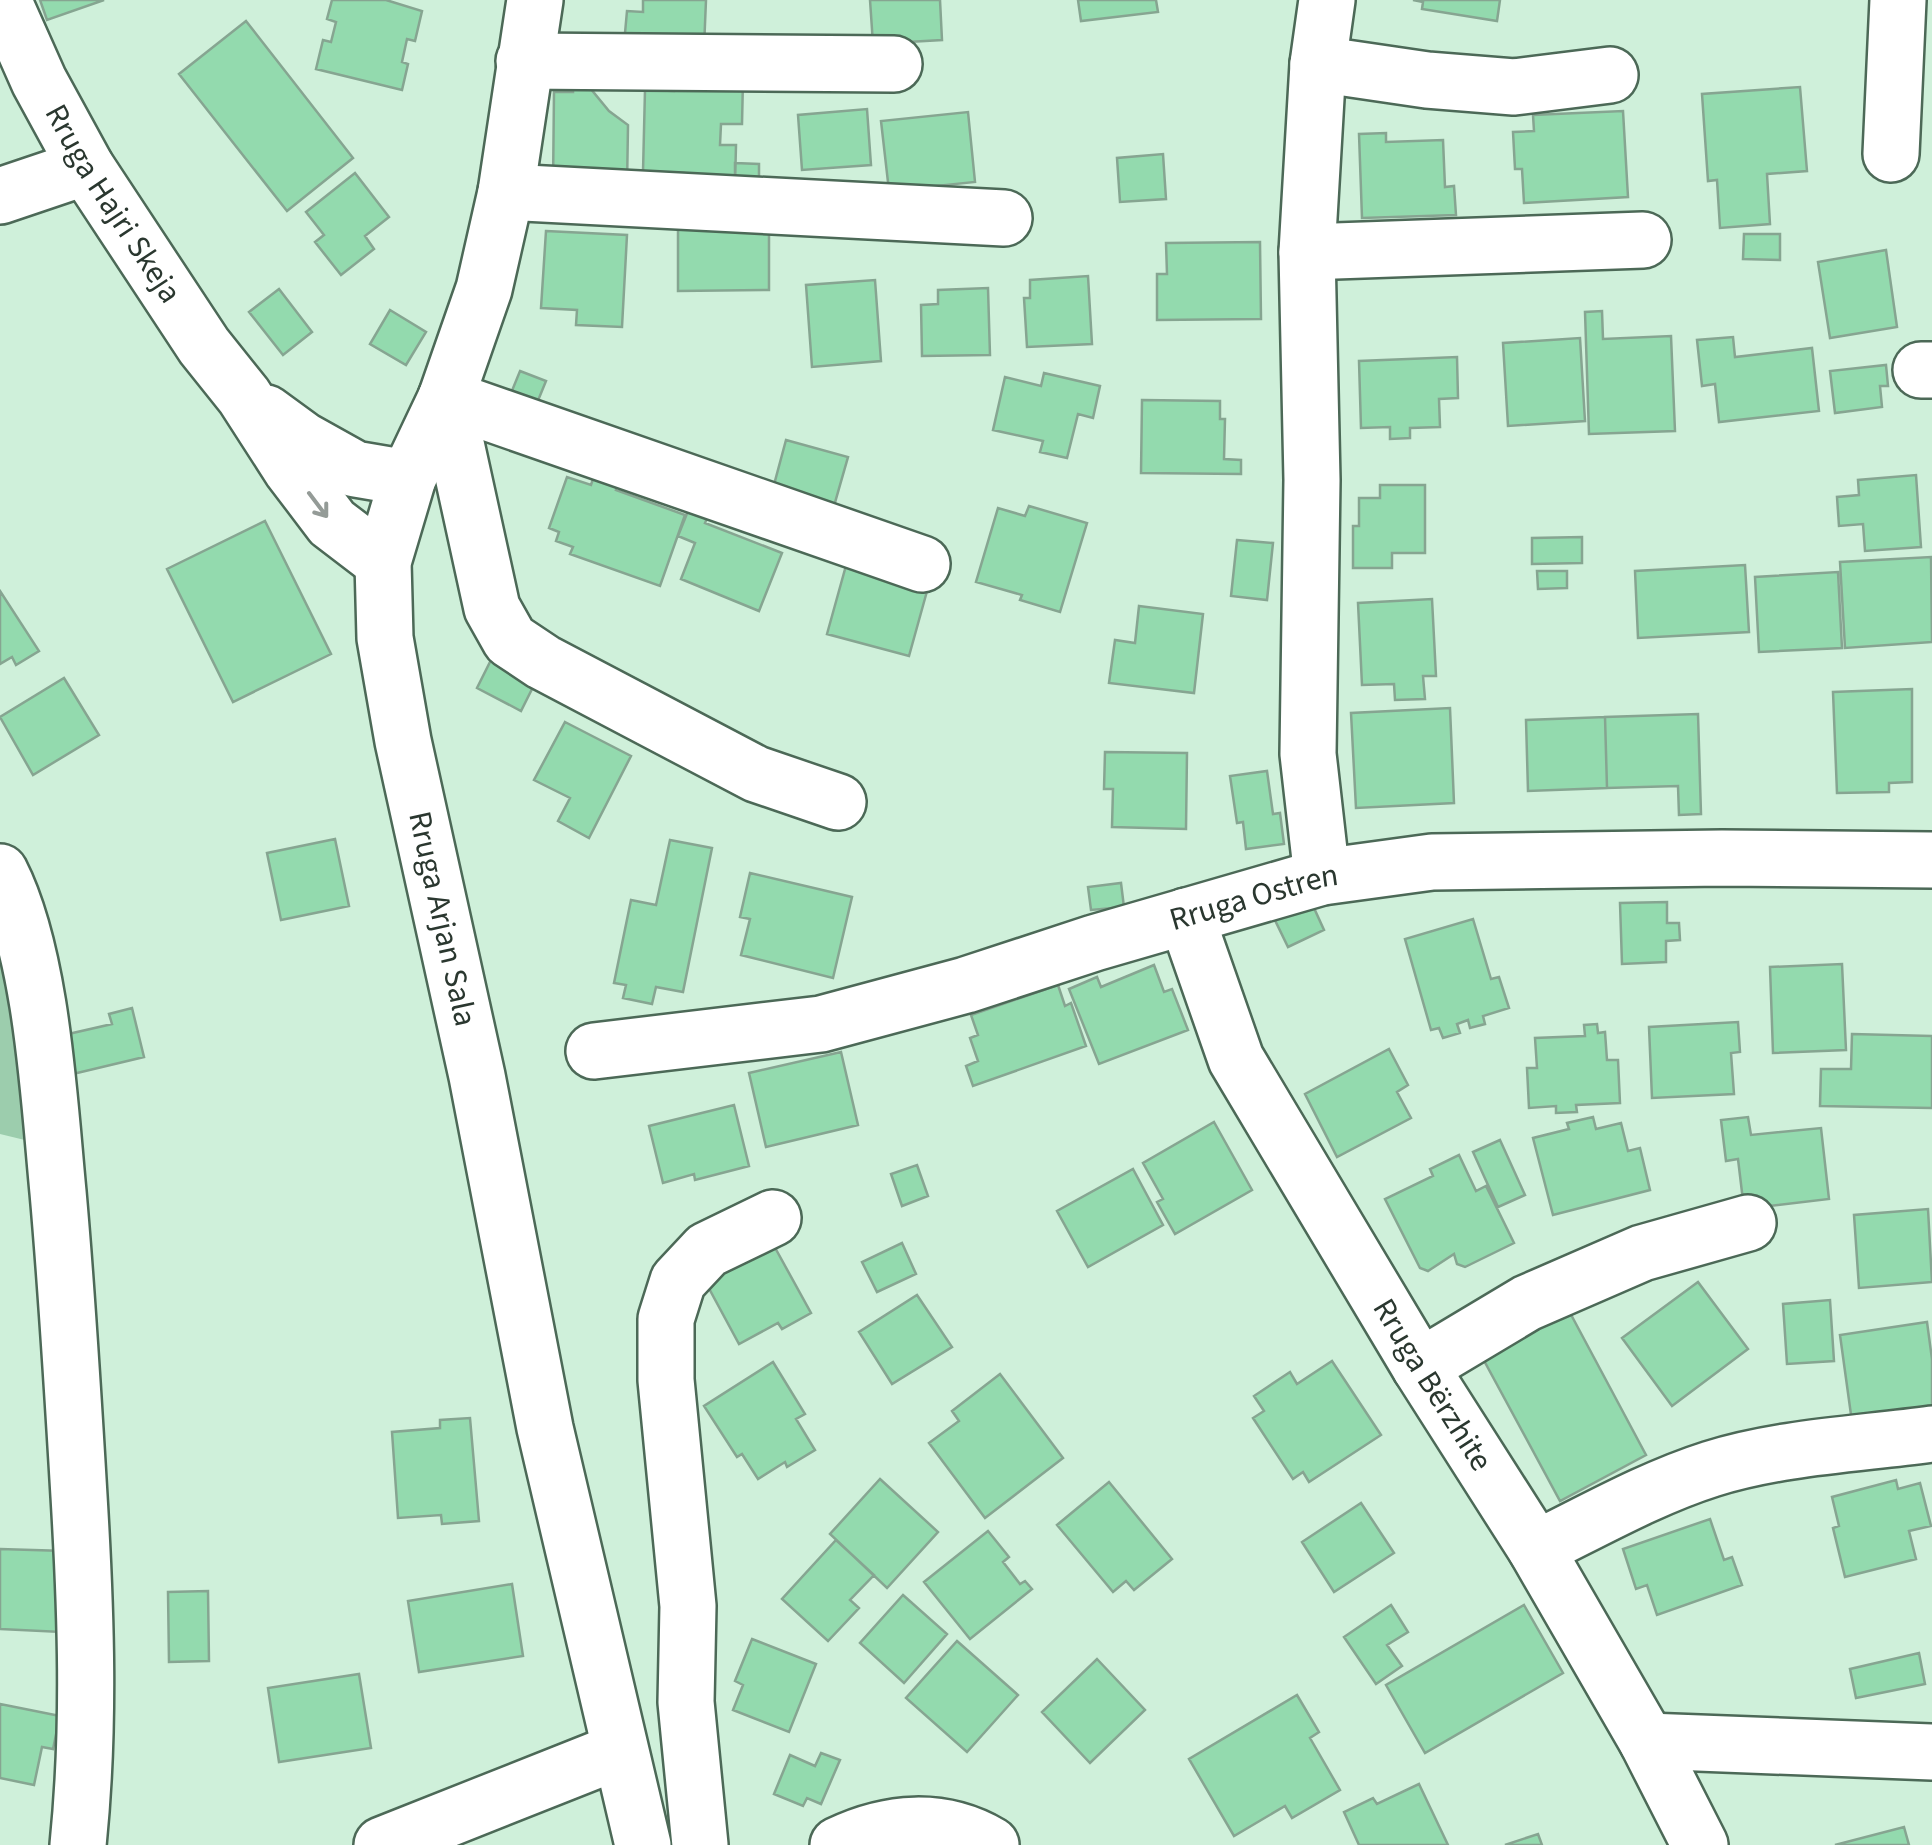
<svg xmlns="http://www.w3.org/2000/svg" width="1932" height="1845" font-family="'Source Sans 3',sans-serif">
  <rect width="100%" height="100%" fill="#cff0da"/>
  <path fill="#9ccdad" d="M3 962 19 1042 33 1142 0 1134V963Z"/>
  <path fill="#93daae" stroke="#86a591" stroke-width="2.5" d="M40 0H104L47 20Z
    M332 0H386L422 11 415 41 407 39 402 62 408 64 402 90 316 69 323 40 331 42 336 22 327 19Z
    M643 0H706L704 48 624 44 627 11 643 12Z
    M870 0H940L942 40 873 44Z
    M1078 0H1156L1158 12 1081 21Z
    M1413 0H1500L1497 21 1422 9 1423 2Z
    M246 21 353 158 287 211 179 74Z
    M675 79 743 80 742 124H721L720 145H736L735 185 683 184 684 173 643 172 645 90 674 91Z
    M573 86 590 88 609 111 628 125 627 187H553L554 92H573Z
    M1800 87 1807 171 1767 174 1770 224 1720 228 1717 180 1708 181 1702 94Z
    M867 109 871 165 802 170 798 115Z
    M1623 111 1628 197 1524 203 1522 169H1515L1513 132 1534 131 1533 115Z
    M968 112 975 182 889 191 881 121Z
    M1386 133V142L1443 140 1445 187 1454 186 1456 215 1362 218 1359 134Z
    M1163 154 1166 199 1120 202 1117 158Z
    M735 163 759 164V186L735 185Z
    M355 173 389 217 365 236 374 249 341 275 315 242 324 235 306 212Z
    M769 221V290L678 291V222Z
    M546 231 627 235 622 327 576 325 577 310 541 308Z
    M1744 234H1780V260L1743 259Z
    M1260 242 1261 319 1157 320V274H1167L1166 243Z
    M1886 250 1897 327 1830 338 1818 262Z
    M1088 276 1092 344 1027 347 1024 298H1030V280Z
    M875 280 881 361 812 367 806 285Z
    M988 288 990 355 922 356 921 305 938 304V290Z
    M279 289 312 332 283 355 249 312Z
    M390 310 426 332 406 365 370 344Z
    M1602 311 1603 339 1671 336 1675 431 1589 434 1585 312Z
    M1733 337 1735 357 1812 348 1819 411 1719 422 1715 384 1702 386 1697 340Z
    M1580 338 1585 421 1508 426 1503 343Z
    M1457 357 1458 398 1439 399 1440 427 1410 428V438L1390 439V427L1361 428 1359 361Z
    M1886 365 1888 386H1880L1882 407 1835 413 1830 371Z
    M520 371 546 381 535 408 509 398Z
    M1044 373 1100 386 1093 418 1078 414 1067 458 1040 452 1043 441 993 430 1005 377 1041 386Z
    M1142 400 1220 401V419H1225L1224 459 1241 460V474L1141 473Z
    M786 440 848 457 832 513 771 496Z
    M597 467 622 476 616 490 685 515 660 586 570 554 573 547 556 541 559 532 549 528 567 477 591 485Z
    M1916 475 1921 547 1865 551 1863 524 1839 526 1837 497 1859 495 1858 480Z
    M1380 485H1425V553H1392V568H1353V526H1359V498H1380Z
    M694 496 713 504 705 523 782 553 759 611 681 579 695 543 678 536Z
    M1029 506 1087 523 1060 612 1020 600 1022 595 976 582 998 508 1025 516Z
    M265 521 331 654 233 702 167 569Z
    M1582 537V563L1532 564V538Z
    M1237 540 1273 543 1267 600 1231 596Z
    M1931 557 1932 642 1845 648 1840 562Z
    M847 562 929 584 909 656 827 634Z
    M1745 565 1749 632 1638 638 1635 571Z
    M1537 571H1567V588L1538 589Z
    M1838 572 1842 648 1759 652 1755 577Z
    M0 591 39 651 16 665 12 657 0 664Z
    M1432 599 1436 676H1423L1425 699 1395 700 1394 684 1362 685 1358 603Z
    M1139 606 1203 614 1194 693 1109 683 1115 640 1135 643Z
    M496 650 540 673 521 711 477 688Z
    M64 678 99 735 33 775 0 717Z
    M1912 689V782L1889 783V792L1837 793 1833 692Z
    M1450 708 1454 803 1356 808 1351 713Z
    M1698 714 1701 814 1679 815 1678 786 1607 788 1605 717Z
    M1605 717 1607 788 1528 791 1526 720Z
    M565 722 631 756 589 838 558 821 570 798 534 780Z
    M1105 752 1187 753 1186 829 1112 827 1113 789H1104Z
    M1267 771 1273 814 1280 813 1284 844 1246 849 1243 822 1237 823 1230 776Z
    M335 839 349 906 281 920 267 853Z
    M670 840 712 848 683 992 656 987 652 1004 623 998 626 985 614 983 631 900 656 905Z
    M750 873 852 897 833 978 741 955 750 919 740 917Z
    M1121 883 1124 907 1091 910 1088 887Z
    M1309 897 1324 930 1288 947 1272 914Z
    M1667 902V923H1679L1680 940 1666 941V962L1622 964 1620 903Z
    M1473 919 1491 979 1499 977 1509 1008 1483 1016 1485 1024 1470 1028 1468 1020 1457 1024 1460 1033 1443 1038 1439 1028 1431 1030 1405 939Z
    M1842 964 1846 1050 1773 1053 1770 967Z
    M1154 965 1164 992 1172 989 1188 1030 1099 1064 1069 989 1097 977 1101 987Z
    M1058 985 1065 1006 1071 1003 1086 1046 973 1086 966 1066 978 1061 970 1038 978 1035 971 1015Z
    M132 1008 144 1057 73 1074 64 1035 112 1024 109 1014Z
    M1738 1022 1740 1052 1731 1053 1734 1094 1652 1098 1649 1027Z
    M1597 1024 1598 1033 1605 1032 1607 1060H1618L1620 1103 1576 1105 1577 1112 1556 1113V1106L1529 1108 1527 1068H1537L1535 1038 1585 1036 1584 1025Z
    M1852 1034 1932 1036V1108L1820 1106 1821 1069H1851Z
    M1389 1049 1408 1085 1397 1092 1411 1118 1337 1157 1305 1094Z
    M841 1052 858 1125 766 1147 749 1073Z
    M734 1105 749 1166 695 1180 694 1174 663 1183 649 1126Z
    M1593 1117 1596 1129 1621 1123 1628 1151 1640 1148 1650 1190 1553 1215 1533 1138 1569 1129 1567 1123Z
    M1748 1117 1751 1135 1821 1128 1829 1199 1744 1209 1738 1159 1726 1161 1721 1120Z
    M1214 1122 1252 1190 1175 1234 1157 1202 1163 1199 1143 1163Z
    M1500 1140 1525 1195 1498 1207 1473 1152Z
    M1459 1155 1476 1191 1486 1186 1514 1243 1465 1267 1457 1264 1454 1254 1428 1271 1420 1268 1385 1199 1433 1176 1430 1169Z
    M917 1165 928 1196 902 1206 891 1174Z
    M1133 1169 1163 1225 1088 1267 1057 1211Z
    M1928 1209 1932 1282 1859 1288 1854 1215Z
    M902 1243 916 1274 877 1292 862 1262Z
    M773 1244 811 1313 782 1329 778 1323 739 1344 705 1281Z
    M1698 1282 1748 1349 1672 1406 1622 1338Z
    M917 1295 952 1347 892 1384 859 1332Z
    M1830 1300 1834 1361 1787 1364 1783 1304Z
    M1568 1309 1646 1455 1560 1501 1481 1355Z
    M1927 1322 1932 1359V1410L1852 1422 1840 1335Z
    M1332 1361 1381 1435 1309 1482 1303 1472 1293 1479 1253 1418 1264 1411 1254 1396 1290 1372 1297 1384Z
    M773 1362 805 1414 796 1419 815 1450 787 1467 785 1462 758 1479 742 1454 737 1457 704 1406Z
    M1000 1374 1063 1458 985 1518 929 1443 959 1421 952 1411Z
    M470 1418 479 1521 442 1524 441 1515 398 1518 392 1432 440 1428V1420Z
    M880 1479 938 1532 887 1588 830 1534Z
    M1896 1480 1898 1489 1920 1483 1931 1526 1909 1531 1916 1559 1845 1577 1833 1528 1839 1526 1832 1497Z
    M1109 1482 1172 1559 1134 1590 1126 1581 1113 1592 1057 1525Z
    M1361 1503 1394 1553 1334 1592 1302 1542Z
    M1710 1519 1724 1560 1732 1557 1742 1585 1657 1615 1647 1585 1636 1589 1623 1549Z
    M988 1531 1009 1557 1003 1562 1020 1584 1025 1581 1032 1589 970 1639 924 1582Z
    M836 1540 874 1575 850 1600 859 1608 828 1641 782 1599Z
    M0 1549 65 1551 61 1632 0 1629Z
    M512 1584 523 1656 419 1672 408 1601Z
    M208 1591 209 1661 169 1662 168 1592Z
    M903 1595 947 1634 904 1683 860 1643Z
    M1391 1605 1408 1632 1387 1645 1402 1666 1376 1684 1344 1637Z
    M1524 1605 1563 1673 1425 1753 1386 1685Z
    M752 1639 816 1664 789 1732 733 1710 743 1685 735 1681Z
    M957 1641 1018 1695 967 1752 906 1698Z
    M1919 1653 1925 1684 1856 1698 1850 1669Z
    M1097 1659 1145 1710 1090 1763 1042 1712Z
    M359 1674 371 1748 279 1762 268 1688Z
    M1297 1695 1319 1732 1310 1738 1340 1790 1292 1818 1285 1806 1234 1836 1189 1759Z
    M0 1704 60 1716 53 1749 42 1747 34 1785 0 1778Z
    M821 1753 840 1760 821 1804 807 1798 803 1806 774 1794 790 1755 815 1766Z
    M1419 1784 1448 1845H1359L1344 1812 1373 1798 1377 1804Z
    M1904 1827 1909 1845H1835Z
    M1538 1834 1542 1845H1505Z"/>
  <g fill="none" stroke-linecap="round" stroke-linejoin="round">
    <g stroke="#4c6957" stroke-width="60">
      <g id="minor">
        <path id="s1" d="M3 0 39 81 86 167 204 346 244 396 291 469 332 523 383 562"/>
        <path id="s2" d="M535 0 506 192 484 289 446 398 408 478 383 562 385 638 403 741 477 1076 545 1428 643 1845"/>
        <path d="M524 61 894 64"/>
        <path d="M1318 64 1427 80 1514 87 1610 75"/>
        <path d="M1891 154 1898 0"/>
        <path d="M506 192 1004 218"/>
        <path d="M0 196 86 167"/>
        <path d="M1307 252 1643 240"/>
        <path d="M1921 370H1932"/>
        <path d="M446 398 492 608 510 640 543 662 756 774 838 802"/>
        <path d="M446 398 922 564"/>
        <path d="M266 413 303 440 355 469 408 478"/>
        <path d="M0 872C42 954 49 1099 58 1192 67 1293 73 1394 79 1496 86 1613 90 1728 78 1845"/>
        <path d="M1322 877 1308 754 1312 480 1307 252 1318 64 1327 0"/>
        <path id="s3" d="M1186 916 1236 1059 1420 1367 1536 1549 1647 1741 1700 1845"/>
        <path id="s4" d="M594 1051 821 1024 966 985 1094 943 1322 877 1432 862 1722 858 1932 860"/>
        <path d="M1420 1367 1527 1303 1642 1253 1748 1223"/>
        <path d="M1536 1549C1593 1521 1651 1488 1711 1469 1781 1447 1859 1444 1932 1434"/>
        <path d="M1647 1741 1932 1752"/>
        <path d="M382 1845 619 1751"/>
        <path d="M700 1845 686 1702 688 1606 666 1380V1319L678 1281 707 1250 773 1218"/>
        <path d="M838 1845C888 1821 942 1816 991 1845"/>
      </g>
    </g>
    <use href="#minor" stroke="#fff" stroke-width="55"/>
  </g>
  <defs><path id="oneway-shaft" d="M-6 0H5M1.5-3L5.5 0L1.5 3" fill="none" stroke-width="1.6" stroke-linecap="round" stroke-linejoin="round" transform="scale(2.5)"/></defs>
  <use stroke="#949b97" href="#oneway-shaft" transform="translate(318 505) rotate(53)"/>
  <g text-anchor="middle" dominant-baseline="central" stroke-width="8" stroke-linejoin="round" paint-order="stroke">
    <g font-size="32" fill="#2a372f" stroke="#ddfee8">
      <text stroke="none"><textPath href="#s1" startOffset="232">Rruga Hajri Skeja</textPath></text>
      <text stroke="none"><textPath href="#s4" startOffset="680">Rruga Ostren</textPath></text>
      <text stroke="none"><textPath href="#s2" startOffset="948">Rruga Arjan Sala</textPath></text>
      <text stroke="none"><textPath href="#s3" startOffset="532">Rruga Bërzhite</textPath></text>
    </g>
  </g>
</svg>
